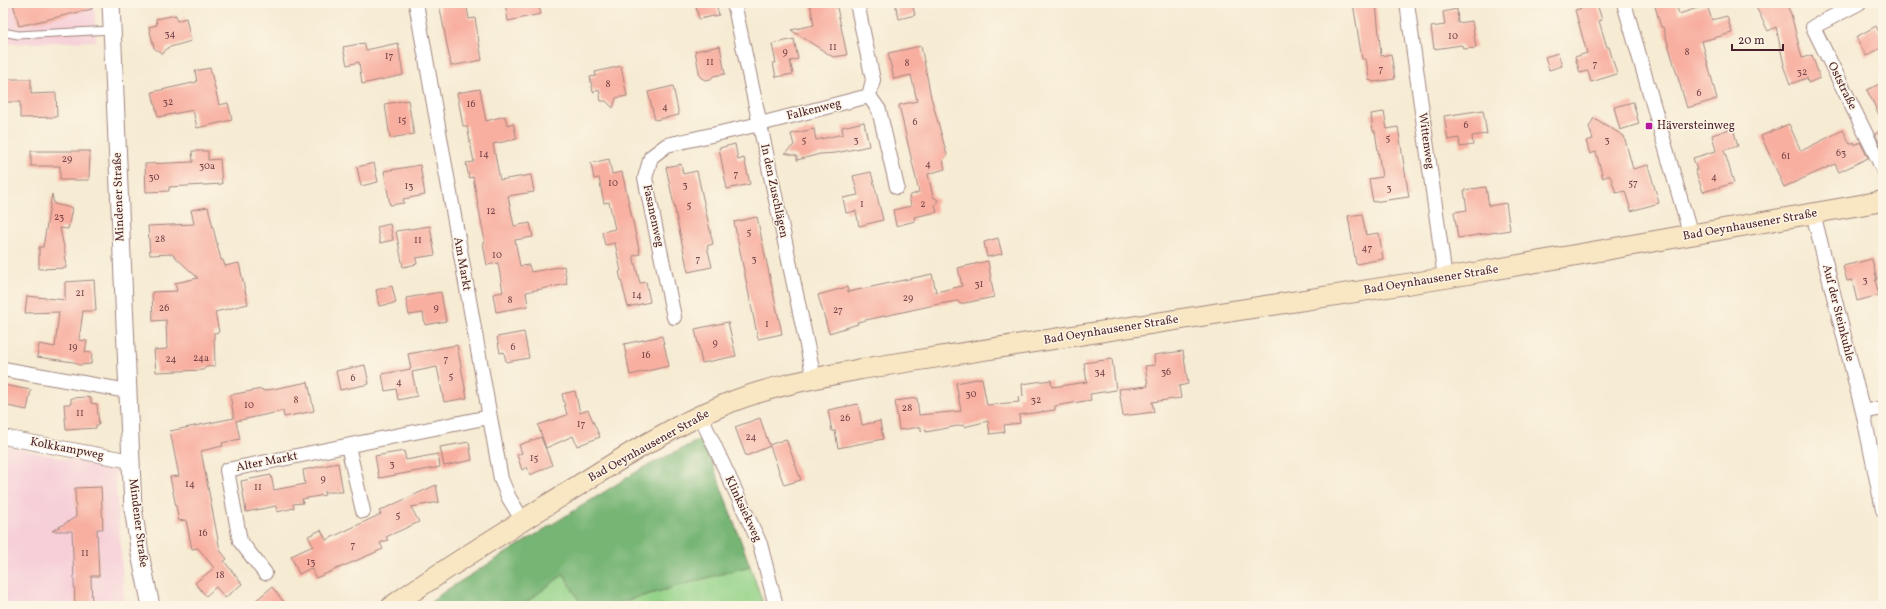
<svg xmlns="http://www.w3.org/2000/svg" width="1886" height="609" font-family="Vollkorn,serif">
  <rect width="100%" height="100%" fill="#fcf5e5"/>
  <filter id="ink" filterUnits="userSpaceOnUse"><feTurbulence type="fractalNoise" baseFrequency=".025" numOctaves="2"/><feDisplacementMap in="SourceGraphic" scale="8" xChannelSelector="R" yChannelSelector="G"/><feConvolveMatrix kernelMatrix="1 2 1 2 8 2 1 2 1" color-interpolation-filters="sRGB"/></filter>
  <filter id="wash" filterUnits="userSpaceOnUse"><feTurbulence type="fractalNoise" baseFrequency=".012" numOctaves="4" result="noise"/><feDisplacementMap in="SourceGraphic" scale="16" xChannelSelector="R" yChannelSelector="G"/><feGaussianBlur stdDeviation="0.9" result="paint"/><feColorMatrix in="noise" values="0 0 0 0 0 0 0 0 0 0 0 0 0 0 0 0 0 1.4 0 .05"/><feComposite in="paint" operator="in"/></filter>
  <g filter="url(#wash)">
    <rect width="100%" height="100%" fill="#f6ebd3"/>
    <path fill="#f6cfd8" d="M3 3H94L96 41 3 44Z
      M3 445 115 470 125 606H3Z"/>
    <path fill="#94d389" stroke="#6f795a" d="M750 566 764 606H607Z
      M564 574 582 606H521Z"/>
    <path fill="#77b575" stroke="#606a50" d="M703 438 750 566 607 606H582L564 574 521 606H426L445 591 641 469Z"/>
    <g id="blocks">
      <path fill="#f8afa0" d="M13 3H92V9L19 26Z
        M439 3H466L469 19 475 18 482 60 451 66Z
        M505 3H538L541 14 508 21Z
        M695 3H716L719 15 699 19Z
        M810 3H836L847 55 833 57 791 30 814 25Z
        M895 3H912L915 15 899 19Z
        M1353 3H1376L1381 56 1391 54 1395 79 1374 82 1369 80 1366 59H1362Z
        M1654 3H1676L1679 14 1707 5 1712 20 1727 16 1732 33 1702 41 1717 99 1687 108 1663 27H1661Z
        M1754 3H1786L1791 14 1802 58 1812 55 1820 78 1808 83 1807 78 1790 84 1783 65H1784L1776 27 1768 31Z
        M1597 4 1602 20 1599 21 1607 47H1609L1617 74 1591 82 1588 71 1580 73 1575 57 1587 53 1575 10Z
        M1457 9 1458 23 1472 21 1476 48 1463 49 1462 45 1434 49 1431 27 1445 25 1443 12Z
        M176 15 177 21 186 18 191 41 167 48 163 54 154 48 149 27 157 25 156 19Z
        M1876 26 1883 40V47L1866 56 1856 37Z
        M794 39 798 59 790 61 793 74 776 77 773 63H776L772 44Z
        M364 43 366 50 398 43 403 75 362 84 359 62 347 65 343 47Z
        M720 46 725 74 713 76 711 79 705 80 700 77 695 51Z
        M921 46 931 97 947 155 943 160 945 169 928 174 933 197 938 200 935 206 937 212 914 217 915 221 896 226 893 210 911 206 909 196 919 192 899 105 917 101 911 75 894 79 888 53Z
        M1558 53 1562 66 1549 70 1545 57Z
        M621 66 627 96 616 98 613 108 606 101H601L599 90 593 92 590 77 596 76 595 72Z
        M210 68 219 105 228 103 232 120 197 128 193 110 158 117 152 92 197 82 195 71Z
        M3 79H31V94L56 93 57 117 20 118V102H3Z
        M1883 82V123L1867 90Z
        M673 86 679 115 655 120 648 92Z
        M480 89 486 121 505 116 507 125 513 123 517 139 493 144 500 180 531 175 534 192 508 196 514 226 530 223 533 237 515 240 520 266 529 265 531 272 564 266 567 284 526 292 528 306 496 312 493 294 503 292 498 263 487 265 483 243 485 242 473 177 469 178 466 163 474 162 467 126H463L457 93Z
        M408 100 414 134 390 138 385 104Z
        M1633 102 1639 124 1620 130 1614 107Z
        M1483 110 1487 134 1472 136 1473 145 1460 147 1459 138 1448 140 1444 116Z
        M1384 112 1387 129 1398 127 1409 197 1373 202 1369 179 1382 177 1375 131H1373L1371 114Z
        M1594 118 1624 136 1633 169 1648 165 1659 203 1631 211 1625 191 1616 193 1610 175 1603 178 1596 152 1590 154 1586 141 1593 139 1589 127Z
        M864 122 869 146 836 153 820 154 797 160V156L785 153 794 145 791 134 814 129 816 140 843 134 842 127Z
        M1789 124 1801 151 1843 130 1850 144 1854 142 1855 145 1860 142 1868 158 1839 172 1835 164 1784 187 1761 136Z
        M1733 128 1738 146 1724 150 1734 183 1703 192 1695 170H1697L1693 158 1716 151 1712 135Z
        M1883 130V147L1882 148 1875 134Z
        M735 144 738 160 744 158 750 184 727 189 719 148Z
        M31 151H90L89 180H60V166H31Z
        M192 151H208V160L220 159 222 184 169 187V191L146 192 145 164 193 162Z
        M609 159 612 174 622 172 640 254 633 256 640 283 646 282 650 302 628 307 619 272 621 271 615 243 605 245 602 232 615 229 609 202 604 203 599 178 594 179 591 163Z
        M374 163 378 182 361 186 357 167Z
        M681 164 683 174 697 171 713 244 707 246 712 267 688 272 666 167Z
        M420 165 425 195 403 199 404 203 390 205 384 171Z
        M871 172 883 220 859 226 856 211 846 213 843 198 858 195 853 176Z
        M1486 187 1489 206 1506 203 1510 230 1458 238 1454 212 1467 210 1464 190Z
        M52 194 54 204 72 208 68 229 60 228 65 252 66 268 39 269V247H43Z
        M208 207 221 260H223L225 266 239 263 248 304 215 312 219 332 214 333 215 366 206 367 203 370 156 372 154 350 167 349 166 320 153 321 152 292 177 291 175 283 198 278 172 254 150 255 148 226 194 224 191 210Z
        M1362 214 1366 235 1379 233 1383 259 1356 264 1348 216Z
        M757 217 782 334 758 339 734 222Z
        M390 224 393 240 380 243 377 227Z
        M430 226 435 255 416 258 417 264 403 267 396 231Z
        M998 238 1002 254 987 257 984 242Z
        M1872 259 1877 280H1875L1879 295 1857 301 1852 280 1847 281 1843 266Z
        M988 261 994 297 960 304 958 301 939 304 857 322 858 324 829 333 818 295 847 287 848 292 932 274 936 292 962 286 958 268Z
        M94 280 96 311H83L79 340 87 341 85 352 92 353 91 364 79 365 74 362 37 357 39 344 55 347 59 312 25 313 27 296 65 300V282Z
        M392 286 396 303 379 306 376 290Z
        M441 292 446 321 425 325 423 313 409 315 406 298Z
        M728 322 736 356 702 363 695 329Z
        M524 332 529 358 506 362 504 352 500 353 497 337Z
        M662 336 669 366 630 375 624 344Z
        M457 345 467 398 444 402 437 367 412 372 417 396 398 400 396 389 385 391 382 374 411 369 408 354Z
        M1183 351 1188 384 1179 386 1181 398 1152 402 1154 412 1123 416 1119 389 1148 386 1145 366 1155 365 1154 355Z
        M1112 359 1116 390 1090 394 1091 400 1055 406V410L1019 415 1020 423 1004 425 1005 432 990 434 988 421 964 427 963 425 926 432V430L921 431V427L899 430 895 401 917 398 919 415 961 411 956 383 982 378 987 405 1019 402 1018 397 1023 396 1022 384 1051 380 1052 387 1087 382 1084 363Z
        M365 365 369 384 340 390 336 371Z
        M308 382 314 411 284 417 283 411 236 421 240 439 222 443 223 446 201 451 220 550 227 559 224 561 242 584 225 598 216 587 206 596 195 583 214 568 198 548 192 549 186 520 179 521 170 477 179 476 170 431 234 418 230 395 262 389 263 391Z
        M3 385 31 390 27 410 3 405Z
        M575 391 580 413 588 410 600 437 577 446 573 436 546 448 538 425 567 415 562 394Z
        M87 397 91 398V403L97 404 99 425H96V428L66 430 64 404H71V398Z
        M858 404 862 425 880 421 883 439 838 448 835 431H832L828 410Z
        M760 418 769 445 786 439 801 480 784 485 770 446 746 456 735 427Z
        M541 437 552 465 530 475 527 467 522 470 517 455 522 453 519 445Z
        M469 442 472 460 444 466 440 447Z
        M404 451 406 460 438 454 440 467 379 478 375 456Z
        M338 463 343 492H324L325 495 302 499 303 503 293 504 294 508 277 512 276 506 246 512 241 481 271 475 274 490 305 484 303 470Z
        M436 485 439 502 411 507 419 522 386 537 388 540 380 543 383 549 316 578 311 568 299 574 291 556 313 546 308 536 321 530 326 540 381 514 379 511Z
        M101 487 103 529H97L99 576H91L92 606H75L72 531H52L76 517 75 488Z
        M272 587 287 606H249Z"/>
    </g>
  </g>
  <g filter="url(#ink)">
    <use href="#blocks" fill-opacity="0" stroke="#a0857f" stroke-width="1"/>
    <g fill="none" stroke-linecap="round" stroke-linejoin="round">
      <g stroke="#a0857f" stroke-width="9">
        <path id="service" d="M3 32 18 35 112 30"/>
      </g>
      <g stroke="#a0857f" stroke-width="16">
        <path id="minor" d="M416 3 501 479 509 498 523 521
          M734 3 814 378
          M857 3 873 80 869 96 879 110 897 187
          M1407 3 1445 278
          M1624 3 1691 236
          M1859 3 1813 27 1883 169
          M1813 213 1863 412 1883 510
          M674 317 645 178 651 157 667 145 760 124 869 96
          M3 369 128 391
          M1863 412 1883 408
          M700 415 760 544 776 606
          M3 437 131 461
          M348 446 363 511
          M265 573 240 541 227 470 489 417"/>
      </g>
      <g stroke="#a0857f" stroke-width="19">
        <path id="tertiary" d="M111 3 133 508 140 554 151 606"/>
      </g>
      <g stroke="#a0857f" stroke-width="22">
        <path id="secondary" d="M392 606C442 570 496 538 547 505 605 469 663 430 726 404 770 386 816 378 861 369L1445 278 1883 201"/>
      </g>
      <use href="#service" stroke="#fff" stroke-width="7"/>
      <use href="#minor" stroke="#fff" stroke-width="14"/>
      <use href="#tertiary" stroke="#fff" stroke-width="17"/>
      <use href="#secondary" stroke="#f9e7c3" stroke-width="20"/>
    </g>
  </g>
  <rect fill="#b5179e" stroke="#fcf5e5" stroke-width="1.5" x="1645" y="122" width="8" height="8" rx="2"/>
  <g text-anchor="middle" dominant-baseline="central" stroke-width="3" stroke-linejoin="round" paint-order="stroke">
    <g font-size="10" fill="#764348">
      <text x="170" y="34">34</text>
      <text x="1453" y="36">10</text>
      <text x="833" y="47">11</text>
      <text x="785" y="52">9</text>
      <text x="1687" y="52">8</text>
      <text x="389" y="56">17</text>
      <text x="710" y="62">11</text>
      <text x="907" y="63">8</text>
      <text x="1595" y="64">7</text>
      <text x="1381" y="69">7</text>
      <text x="1802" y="72">32</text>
      <text x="608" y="84">8</text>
      <text x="1699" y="93">6</text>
      <text x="168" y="102">32</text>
      <text x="471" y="104">16</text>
      <text x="665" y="107">4</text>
      <text x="402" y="120">15</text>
      <text x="915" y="122">6</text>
      <text x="1466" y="125">6</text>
      <text x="1388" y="138">5</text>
      <text x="804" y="140">5</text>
      <text x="856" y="140">3</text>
      <text x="1607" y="140">3</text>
      <text x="1841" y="153">63</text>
      <text x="484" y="154">14</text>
      <text x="1786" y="156">61</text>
      <text x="67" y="159">29</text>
      <text x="928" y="164">4</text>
      <text x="207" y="166">30a</text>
      <text x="736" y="174">7</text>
      <text x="154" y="177">30</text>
      <text x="1714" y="177">4</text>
      <text x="613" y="183">10</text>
      <text x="1633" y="183">57</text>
      <text x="685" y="185">3</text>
      <text x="409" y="186">13</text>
      <text x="1389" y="188">3</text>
      <text x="862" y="204">1</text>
      <text x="923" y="204">2</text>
      <text x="689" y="205">5</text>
      <text x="491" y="211">12</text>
      <text x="59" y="217">23</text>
      <text x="749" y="232">5</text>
      <text x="160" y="239">28</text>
      <text x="418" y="240">11</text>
      <text x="1367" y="248">47</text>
      <text x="497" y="255">10</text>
      <text x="698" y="259">7</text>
      <text x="754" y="259">3</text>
      <text x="1865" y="280">3</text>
      <text x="979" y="284">31</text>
      <text x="80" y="293">21</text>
      <text x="637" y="295">14</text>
      <text x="908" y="298">29</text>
      <text x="510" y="300">8</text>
      <text x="164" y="308">26</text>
      <text x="436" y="308">9</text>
      <text x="838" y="310">27</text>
      <text x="767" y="324">1</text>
      <text x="715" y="343">9</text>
      <text x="73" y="347">19</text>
      <text x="513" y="347">6</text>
      <text x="646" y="355">16</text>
      <text x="201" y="358">24a</text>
      <text x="171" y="359">24</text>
      <text x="446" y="359">7</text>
      <text x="1100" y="372">34</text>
      <text x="1166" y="372">36</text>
      <text x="451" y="376">5</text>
      <text x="353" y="378">6</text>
      <text x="399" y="382">4</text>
      <text x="971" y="394">30</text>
      <text x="296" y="400">8</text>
      <text x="1036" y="400">32</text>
      <text x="249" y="405">10</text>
      <text x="907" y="408">28</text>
      <text x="80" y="413">11</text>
      <text x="845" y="418">26</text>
      <text x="581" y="424">17</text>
      <text x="751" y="437">24</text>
      <text x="534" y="458">15</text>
      <text x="392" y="464">3</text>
      <text x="323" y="479">9</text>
      <text x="190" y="484">14</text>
      <text x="258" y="487">11</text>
      <text x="398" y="515">5</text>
      <text x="203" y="533">16</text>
      <text x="353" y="545">7</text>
      <text x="85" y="553">11</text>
      <text x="311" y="562">13</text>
      <text x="220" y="575">18</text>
    </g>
    <g font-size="12" fill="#4a1f2b" stroke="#fcf5e5">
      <text transform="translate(1842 86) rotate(64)">Oststraße</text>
      <text transform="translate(814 110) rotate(-14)">Falkenweg</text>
      <text transform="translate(1426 141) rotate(82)">Wittenweg</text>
      <text transform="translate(774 191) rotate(78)">In den Zuschlägen</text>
      <text transform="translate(119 197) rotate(-92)">Mindener Straße</text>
      <text transform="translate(653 216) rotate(78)">Fasanenweg</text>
      <text transform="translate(1750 225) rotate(-10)">Bad Oeynhausener Straße</text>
      <text transform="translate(462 264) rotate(80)">Am Markt</text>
      <text transform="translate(1431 280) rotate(-9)">Bad Oeynhausener Straße</text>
      <text transform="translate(1838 313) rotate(76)">Auf der Steinkuhle</text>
      <text transform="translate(1111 330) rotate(-9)">Bad Oeynhausener Straße</text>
      <text transform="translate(649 446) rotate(-29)">Bad Oeynhausener Straße</text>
      <text transform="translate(67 449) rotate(11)">Kolkkampweg</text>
      <text transform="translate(267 462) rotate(-11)">Alter Markt</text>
      <text transform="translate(743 509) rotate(65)">Klinksiekweg</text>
      <text transform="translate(138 523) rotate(83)">Mindener Straße</text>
    </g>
    <g font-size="12" fill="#4a1f2b" stroke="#fcf5e5" text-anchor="start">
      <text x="1657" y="126">Häversteinweg</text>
    </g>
  </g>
  <rect width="1886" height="609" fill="none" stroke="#fcf5e5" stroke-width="16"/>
  <path d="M1732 44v6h51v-6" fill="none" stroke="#4a1f2b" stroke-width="2"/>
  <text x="1738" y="44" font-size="12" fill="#4a1f2b" stroke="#fcf5e5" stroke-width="3" paint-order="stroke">20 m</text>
</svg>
